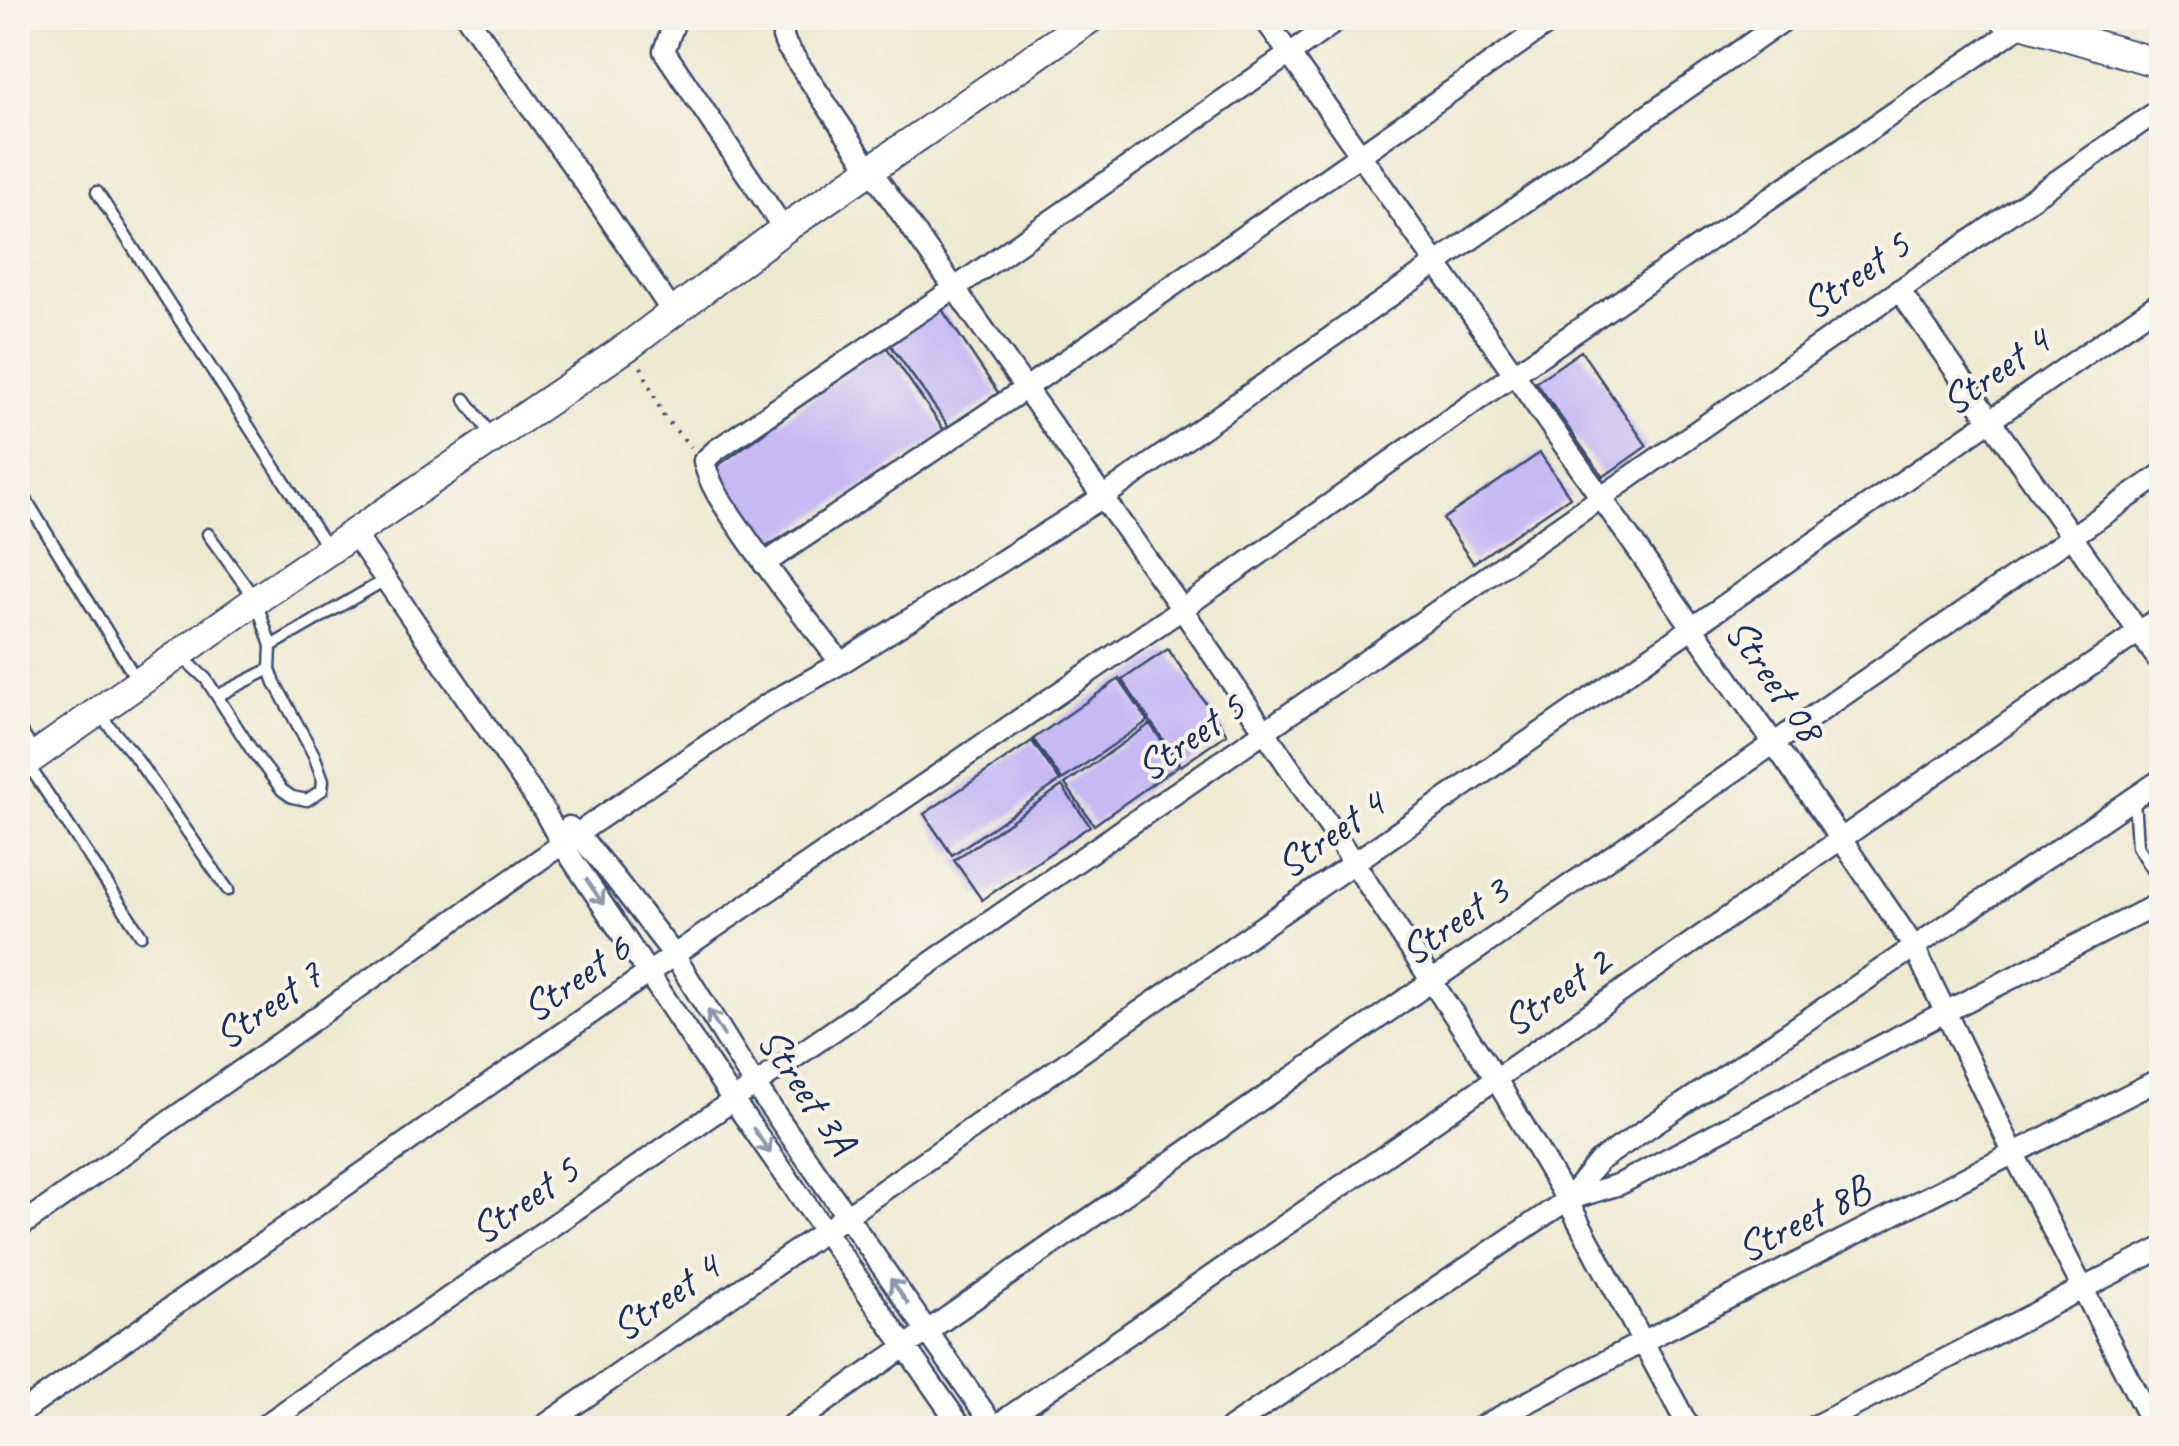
<svg xmlns="http://www.w3.org/2000/svg" width="2179" height="1446" font-family="Caveat,sans-serif">
  <rect width="100%" height="100%" fill="#f7f3e8"/>
  <filter id="ink" filterUnits="userSpaceOnUse"><feTurbulence type="fractalNoise" baseFrequency=".01" numOctaves="2"/><feDisplacementMap in="SourceGraphic" scale="20" xChannelSelector="R" yChannelSelector="G"/><feConvolveMatrix kernelMatrix="1 2 1 2 8 2 1 2 1" color-interpolation-filters="sRGB"/></filter>
  <filter id="wash" filterUnits="userSpaceOnUse"><feTurbulence type="fractalNoise" baseFrequency=".0048" numOctaves="4" result="noise"/><feDisplacementMap in="SourceGraphic" scale="40" xChannelSelector="R" yChannelSelector="G"/><feGaussianBlur stdDeviation="2.25" result="paint"/><feColorMatrix in="noise" values="0 0 0 0 0 0 0 0 0 0 0 0 0 0 0 0 0 1.4 0 .05"/><feComposite in="paint" operator="in"/></filter>
  <g filter="url(#wash)">
    <rect width="100%" height="100%" fill="#eee9d1"/>
    <g id="blocks">
      <path fill="#c6b9f4" d="M941 308 999 394 949 427 889 343Z
        M885 345 946 433 763 549 712 470Z
        M1581 351 1647 446 1603 477 1536 382Z
        M1540 453 1570 497 1473 563 1443 519Z
        M1168 649 1227 734 1181 766 1122 680Z
        M1119 679 1148 721 1062 780 1033 739Z
        M1150 724 1179 765 1094 825 1065 784Z
        M1032 741 1060 781 952 855 924 814Z
        M1062 786 1090 826 982 900 954 860Z"/>
    </g>
  </g>
  <g filter="url(#ink)">
    <use href="#blocks" fill-opacity="0" stroke="#3b4b6f" stroke-width="2.5"/>
    <g fill="none" stroke-linecap="round" stroke-linejoin="round">
      <g stroke="#3b4b6f" stroke-width="15">
        <path id="lane" d="M97 192 326 546
          M465 399 493 438
          M22 493 138 682
          M271 646 385 580
          M180 655 206 679 251 749 282 790 292 797 307 800 322 790 323 780 314 755 275 683 270 669 271 646 256 600 208 534
          M217 696 270 669
          M99 714 133 754 228 890
          M18 727 36 754
          M27 763 141 935
          M2134 799 2137 846 2162 886"/>
      </g>
      <g stroke="#3b4b6f" stroke-width="25">
        <path id="street" d="M468 18 597 200 673 313
          M676 18 664 51 784 229
          M783 18V37L786 45 870 169 1182 609 1354 863 1496 1079 1567 1200 1689 1428
          M1264 18 1841 839 1914 947 2014 1154 2154 1428
          M1899 290 2162 665
          M355 535 543 809 562 844 733 1100 962 1428
          M764 564 1026 388 1556 18
          M841 663C807 619 772 576 741 530 726 508 710 488 704 461L716 450 955 288 1341 18
          M569 827 578 834 616 880 674 955 755 1085 995 1428
          M1567 1200 1620 1184 1945 1012 2162 902
          M18 1228 562 844 768 704 841 663 1103 497 1787 18
          M18 1415 674 955 1182 609 1514 374 2023 24
          M261 1428 2162 108
          M541 1428 2162 301
          M788 1428 2162 474
          M993 1428 2162 616
          M1230 1428 1567 1200 1599 1161 2162 779
          M1479 1428 1644 1341 2162 1078
          M1811 1428 2162 1248"/>
      </g>
      <g stroke="#3b4b6f" stroke-width="32">
        <path id="secondary" d="M2004 18 2162 64
          M18 768 256 600 630 345 784 229 1091 18"/>
      </g>
      <path stroke="#3b4b6f" stroke-width="4" stroke-dasharray="2.5 8" stroke-linecap="butt" d="M641 367 664 417 691 447"/>
      <use href="#lane" stroke="#fff" stroke-width="10"/>
      <use href="#street" stroke="#fff" stroke-width="20"/>
      <use href="#secondary" stroke="#fff" stroke-width="28"/>
    </g>
    <defs><path id="oneway-shaft" d="M-6 0H5M1.5-3L5.5 0L1.5 3" fill="none" stroke-width="1.6" stroke-linecap="round" stroke-linejoin="round" transform="scale(2.5)"/></defs>
    <g stroke="#8d97ae">
      <use href="#oneway-shaft" transform="translate(595 892) rotate(56)"/>
      <use href="#oneway-shaft" transform="translate(716 1023) rotate(-122)"/>
      <use href="#oneway-shaft" transform="translate(762 1141) rotate(55)"/>
      <use href="#oneway-shaft" transform="translate(899 1291) rotate(-125)"/>
    </g>
  </g>
  <g text-anchor="middle" dominant-baseline="central" stroke-width="8" stroke-linejoin="round" paint-order="stroke">
    <g font-size="42" fill="#1b2f5e" stroke="#f7f3e8">
      <text transform="translate(1855 275) rotate(-35)">Street 5</text>
      <text transform="translate(1995 371) rotate(-35)">Street 4</text>
      <text transform="translate(1775 680) rotate(55)">Street 08</text>
      <text transform="translate(1190 737) rotate(-35)">Street 5</text>
      <text transform="translate(1330 834) rotate(-35)">Street 4</text>
      <text transform="translate(1454 921) rotate(-35)">Street 3</text>
      <text transform="translate(576 978) rotate(-35)">Street 6</text>
      <text transform="translate(1556 992) rotate(-35)">Street 2</text>
      <text transform="translate(268 1005) rotate(-35)">Street 7</text>
      <text transform="translate(807 1091) rotate(56)">Street 3A</text>
      <text transform="translate(524 1200) rotate(-35)">Street 5</text>
      <text transform="translate(1803 1219) rotate(-27)">Street 8B</text>
      <text transform="translate(665 1297) rotate(-35)">Street 4</text>
    </g>
  </g>
  <rect width="2179" height="1446" fill="none" stroke="#f7f3e8" stroke-width="60"/>
</svg>
